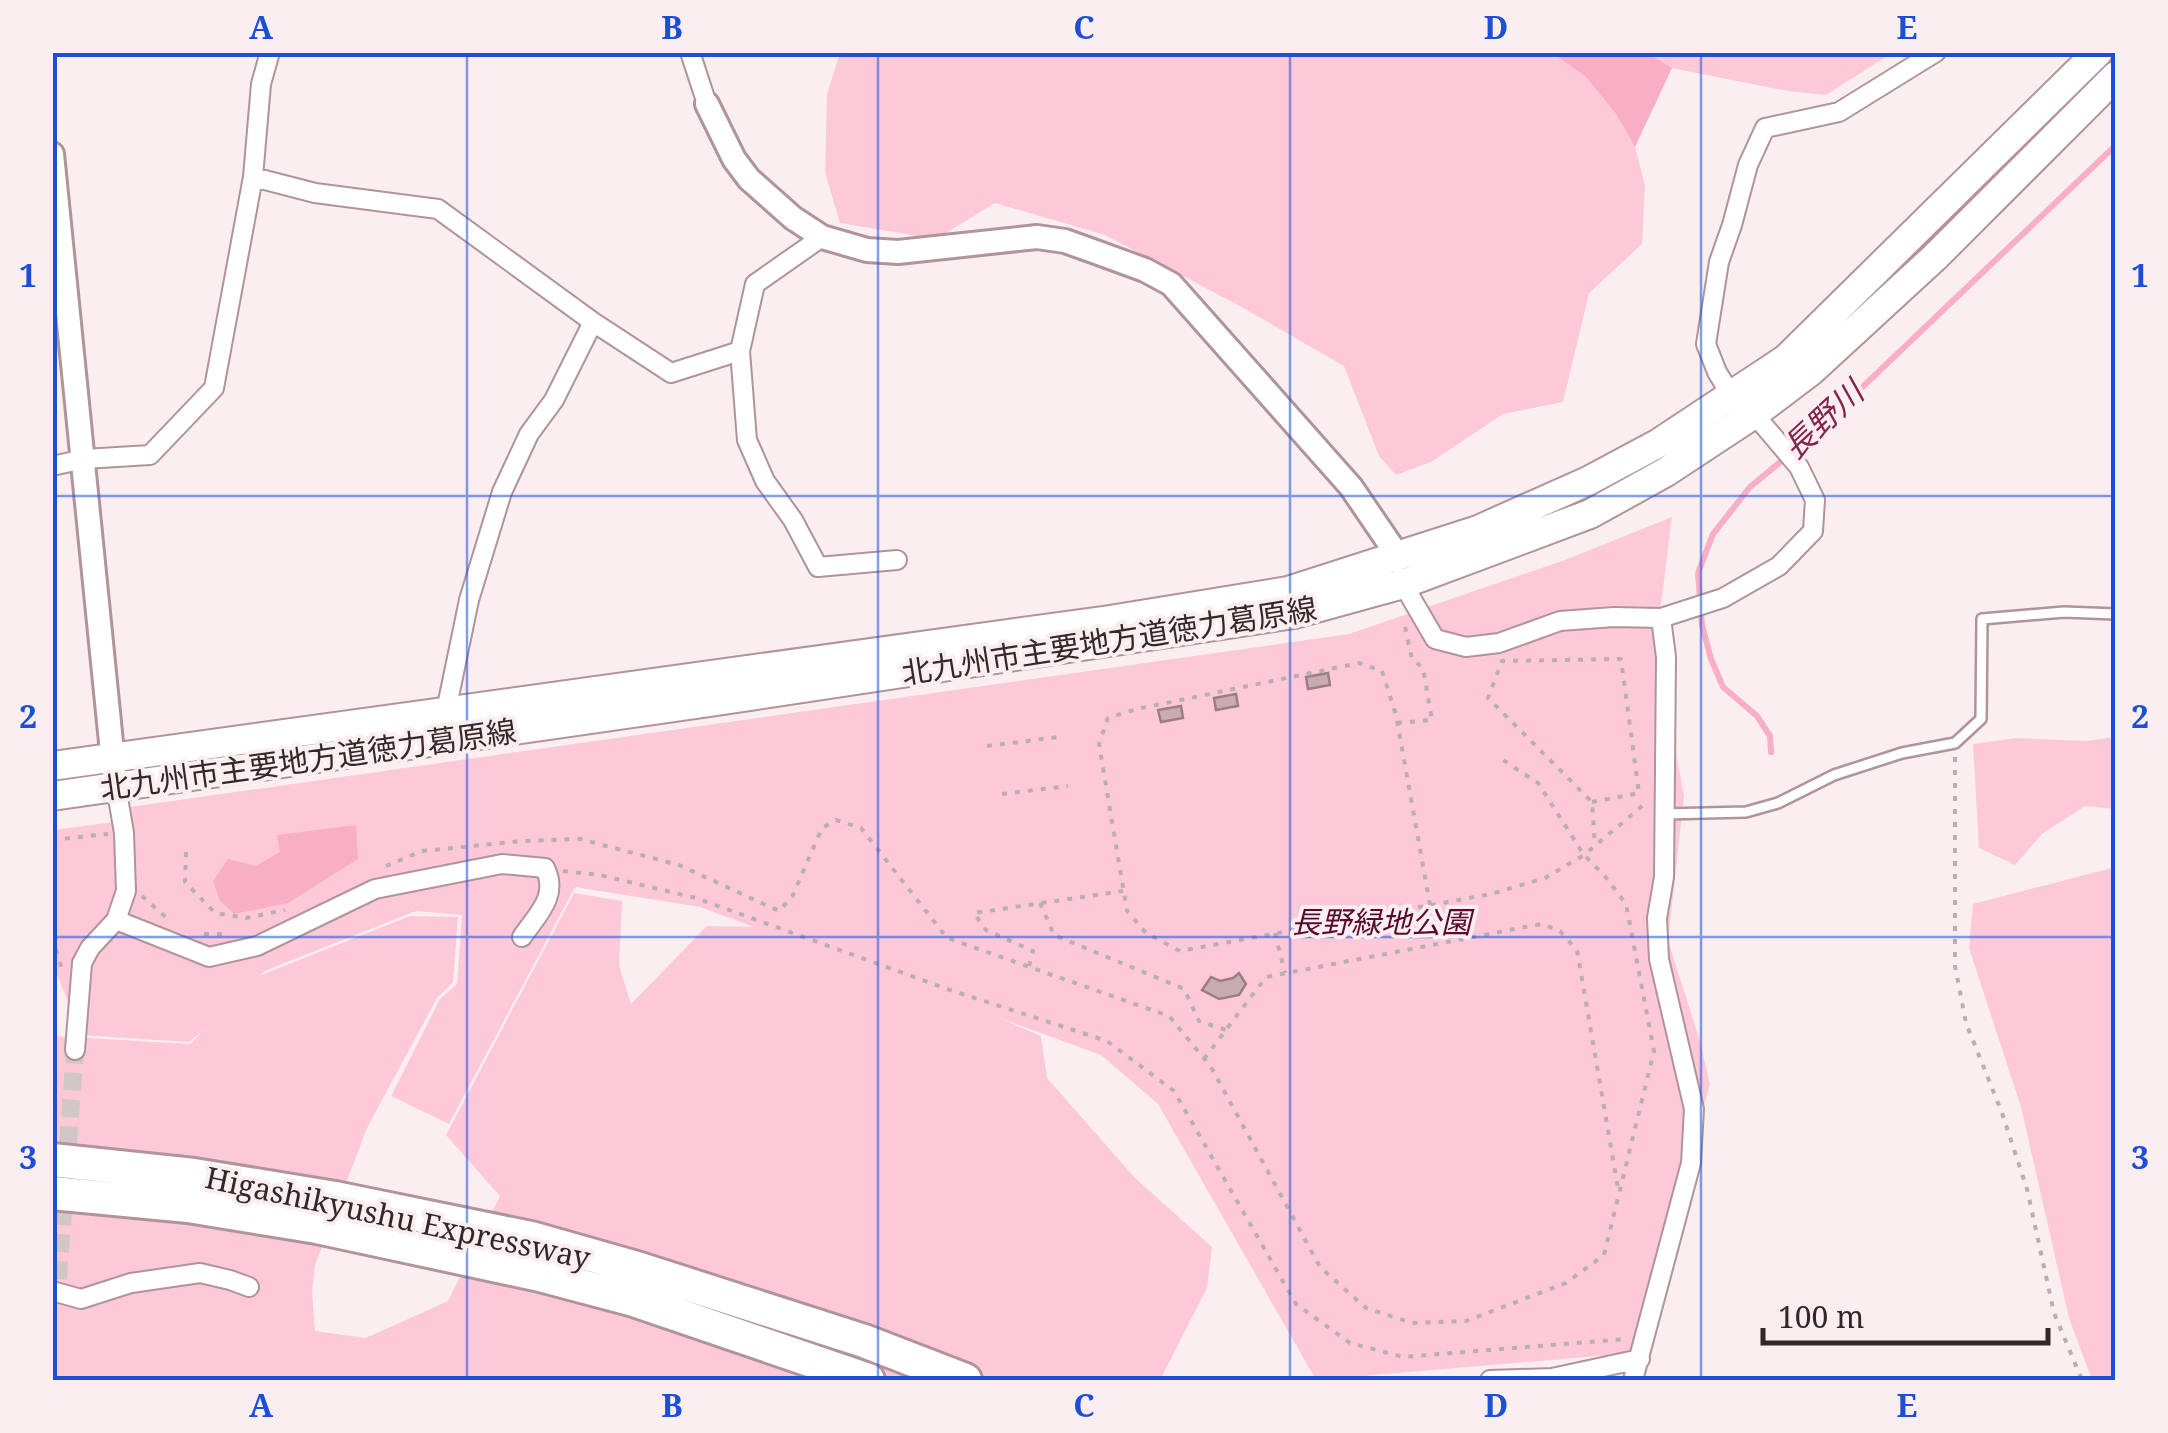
<svg xmlns="http://www.w3.org/2000/svg" width="2168" height="1433" font-family="'Noto Serif','Noto Sans JP',serif">
  <rect width="100%" height="100%" fill="#fbeef1"/>
  <path fill="#fdc9d8" fill-rule="evenodd" d="M840 53H1552L1585 76 1616 114 1635 147 1645 185 1642 244 1589 293 1563 402 1503 414 1431 462 1396 475 1379 456 1344 366 1238 305 1105 235 995 203 936 239 840 223 825 172 827 94Z
    M1648 53H1892L1826 95 1788 91 1672 68Z
    M1672 517 1656 644 1684 796 1668 941 1699 1038 1710 1084 1633 1353 1316 1380 1158 1104 1101 1055 997 1017 1041 1036 1047 1078 1135 1178 1212 1247 1207 1288 1160 1380H53L52 1036 190 1044 205 1029 189 1042 81 1035 53 964V830L129 820 130 807 1349 634 1565 560ZM575 887 700 907 754 927 707 926 631 1004 619 966 622 901 574 893 446 1135 500 1196 448 1301 366 1338 315 1331 312 1292 315 1265 367 1128 437 998 453 982 458 917 410 916 261 975 265 971 416 911 462 915 457 984 440 999 391 1096 449 1124Z
    M2115 737V809L2085 806 2042 834 2015 865 1979 848 1973 744 2015 738 2087 741Z
    M2115 867 2116 1380H2092L2069 1318 2021 1107 1969 948 1973 904Z"/>
  <path fill="#f8afc5" d="M1552 53H1648L1672 68 1635 147 1616 114 1585 76Z
    M356 825 358 859 288 903 234 914 220 901 213 881 228 859 256 866 280 852 277 835Z"/>
  <g fill="none" stroke-linecap="round" stroke-linejoin="round">
    <path stroke="#f8afc5" stroke-width="6" d="M1771 752 1770 736 1757 716 1723 687 1711 659 1702 625 1698 573 1713 534 1750 487 1807 440 2116 145"/>
  </g>
  <path fill="#c9abb3" stroke="#9a7d85" stroke-width="2.5" d="M1328 673 1330 685 1308 689 1306 677Z
    M1236 694 1238 706 1216 710 1214 698Z
    M1181 706 1183 718 1161 722 1158 710Z
    M1239 973 1246 984 1239 995 1219 999 1202 990 1211 977 1220 981 1233 978Z"/>
  <g fill="none" stroke-linecap="round" stroke-linejoin="round">
    <path stroke="#d3c6c9" stroke-width="18" stroke-dasharray="18 9" stroke-linecap="butt" d="M58 1279 75 1050"/>
    <g stroke="#b0939b" stroke-width="14">
      <path id="service" d="M1664 814 1746 812 1778 803 1834 775 1902 753 1955 743 1981 719 1982 619 2064 612 2116 614"/>
    </g>
    <g stroke="#b0939b" stroke-width="22">
      <path id="minor" d="M690 52 707 104
        M253 177 315 193 438 209 593 322 671 373 740 351
        M822 237 755 284 740 351 747 440 765 481 793 520 818 567 897 560
        M52 466 84 459 150 455 214 388 253 177 261 84 270 52
        M1401 577 1403 584 1435 639 1466 647 1499 643 1560 621 1614 617 1661 618 1723 598 1779 566 1813 531 1815 500 1799 467 1754 414 1731 395 1717 372 1706 344 1719 262 1732 225 1748 165 1765 128 1839 112 1936 52
        M446 711 469 600 502 492 529 434 554 400 593 322
        M116 920 209 957 257 946 375 889 502 864 545 868C559 896 537 915 522 937
        M75 1050 82 963 90 948 116 920 126 891 124 833 116 786
        M52 1291 81 1299 131 1283 200 1273 230 1280 249 1287
        M1490 1380 1552 1378 1640 1359
        M1633 1380 1691 1163 1694 1109 1659 959 1657 918 1664 877 1666 657 1661 618"/>
    </g>
    <g stroke="#b0939b" stroke-width="28">
      <path id="tertiary" d="M707 104 734 159 749 179 793 218 822 237 867 250 898 252 1037 237 1065 241 1093 251 1145 270 1171 284 1351 487 1398 556
        M52 154 114 772"/>
    </g>
    <g stroke="#b0939b" stroke-width="32">
      <path id="primary" d="M52 766 1110 620 1288 591 1478 530 1588 481 1659 443 1786 359 2098 52
        M52 796 710 702 1294 614 1403 584 1590 514 1666 472 1754 414 1811 371 1935 257 2116 76"/>
    </g>
    <g stroke="#b0939b" stroke-width="38">
      <path id="motorway" d="M52 1160 194 1175 335 1198 531 1238 640 1269 864 1341 965 1380
        M52 1193 188 1206 317 1227 540 1275 634 1300 868 1380"/>
    </g>
    <path stroke="#baaeb1" stroke-width="4" stroke-dasharray="5 8" stroke-linecap="butt" d="M1397 723 1432 720 1423 668 1412 659 1405 627
      M987 746 1059 737
      M1955 757V966L1966 1023 2002 1113 2027 1189 2054 1313 2082 1380
      M1002 794 1068 786
      M1592 802 1639 793 1621 659 1502 661 1488 698 1592 802 1595 846
      M52 840 108 834
      M186 852 185 882 215 913 246 918 285 910
      M386 866 422 851 522 841 580 839 679 865 779 911 792 897 822 828 836 820 861 828 947 938 1169 1016 1211 1067 1320 1267 1366 1308 1412 1323 1466 1321 1566 1283 1604 1255 1654 1051 1626 904 1604 875 1584 855 1538 783 1497 756
      M563 871 600 875 696 898 950 990 1107 1041 1174 1091 1296 1304 1350 1343 1403 1357 1626 1339
      M142 896 168 919
      M1040 903 1054 935 1184 989 1199 1021 1226 1030
      M1430 905 1396 715 1382 671 1359 663 1137 709 1108 718 1099 744 1127 911 1146 933 1180 951 1491 894 1545 878 1584 855 1647 802
      M1275 933 1285 973
      M204 934H224
      M52 937 62 969
      M1029 966 1033 951 986 930 974 913 1123 891
      M1204 1059 1266 977 1541 924 1560 931 1577 950 1618 1188"/>
    <use href="#service" stroke="#fff" stroke-width="9"/>
    <use href="#minor" stroke="#fff" stroke-width="18"/>
    <use href="#tertiary" stroke="#fff" stroke-width="22"/>
    <use href="#primary" stroke="#fff" stroke-width="28"/>
    <use href="#motorway" stroke="#fff" stroke-width="32"/>
  </g>
  <path fill="none" stroke="#1d4ed8" stroke-width="2.5" stroke-opacity="0.55" d="M467 52V1380M878 52V1380M1290 52V1380M1701 52V1380M52 496H2116M52 937H2116"/>
  <g text-anchor="middle" dominant-baseline="central" stroke-width="8" stroke-linejoin="round" paint-order="stroke">
    <g font-size="30" fill="#33272a" stroke="#fbeef1">
      <text transform="translate(1109 640) rotate(-9)">北九州市主要地方道徳力葛原線</text>
      <text transform="translate(308 759) rotate(-8)">北九州市主要地方道徳力葛原線</text>
      <text transform="translate(398 1217) rotate(12)">Higashikyushu Expressway</text>
    </g>
    <g font-size="30" font-style="italic" fill="#58092d" stroke="#fbeef1">
      <text x="1381" y="921">長野緑地公園</text>
    </g>
    <g font-size="32" font-style="italic" fill="#87214c" stroke="#fbeef1">
      <text transform="translate(1822 419) rotate(-43)">長野川</text>
    </g>
  </g>
  <rect width="2168" height="1433" fill="none" stroke="#fbeef1" stroke-width="110"/>
  <path d="M1763 1328v15h285v-15" fill="none" stroke="#33272a" stroke-width="5"/>
  <text x="1778" y="1328" font-size="30" fill="#33272a" stroke="#fbeef1" stroke-width="8" paint-order="stroke">100 m</text>
  <rect x="55" y="55" width="2058" height="1323" fill="none" stroke="#1d4ed8" stroke-width="4"/>
  <g font-size="32" text-anchor="middle" font-weight="bold" fill="#1d4ed8">
    <text x="261" y="39">A</text>
    <text x="672" y="39">B</text>
    <text x="1084" y="39">C</text>
    <text x="1496" y="39">D</text>
    <text x="1907" y="39">E</text>
    <text x="28" y="287">1</text>
    <text x="2140" y="287">1</text>
    <text x="28" y="728">2</text>
    <text x="2140" y="728">2</text>
    <text x="28" y="1169">3</text>
    <text x="2140" y="1169">3</text>
    <text x="261" y="1417">A</text>
    <text x="672" y="1417">B</text>
    <text x="1084" y="1417">C</text>
    <text x="1496" y="1417">D</text>
    <text x="1907" y="1417">E</text>
  </g>
</svg>
